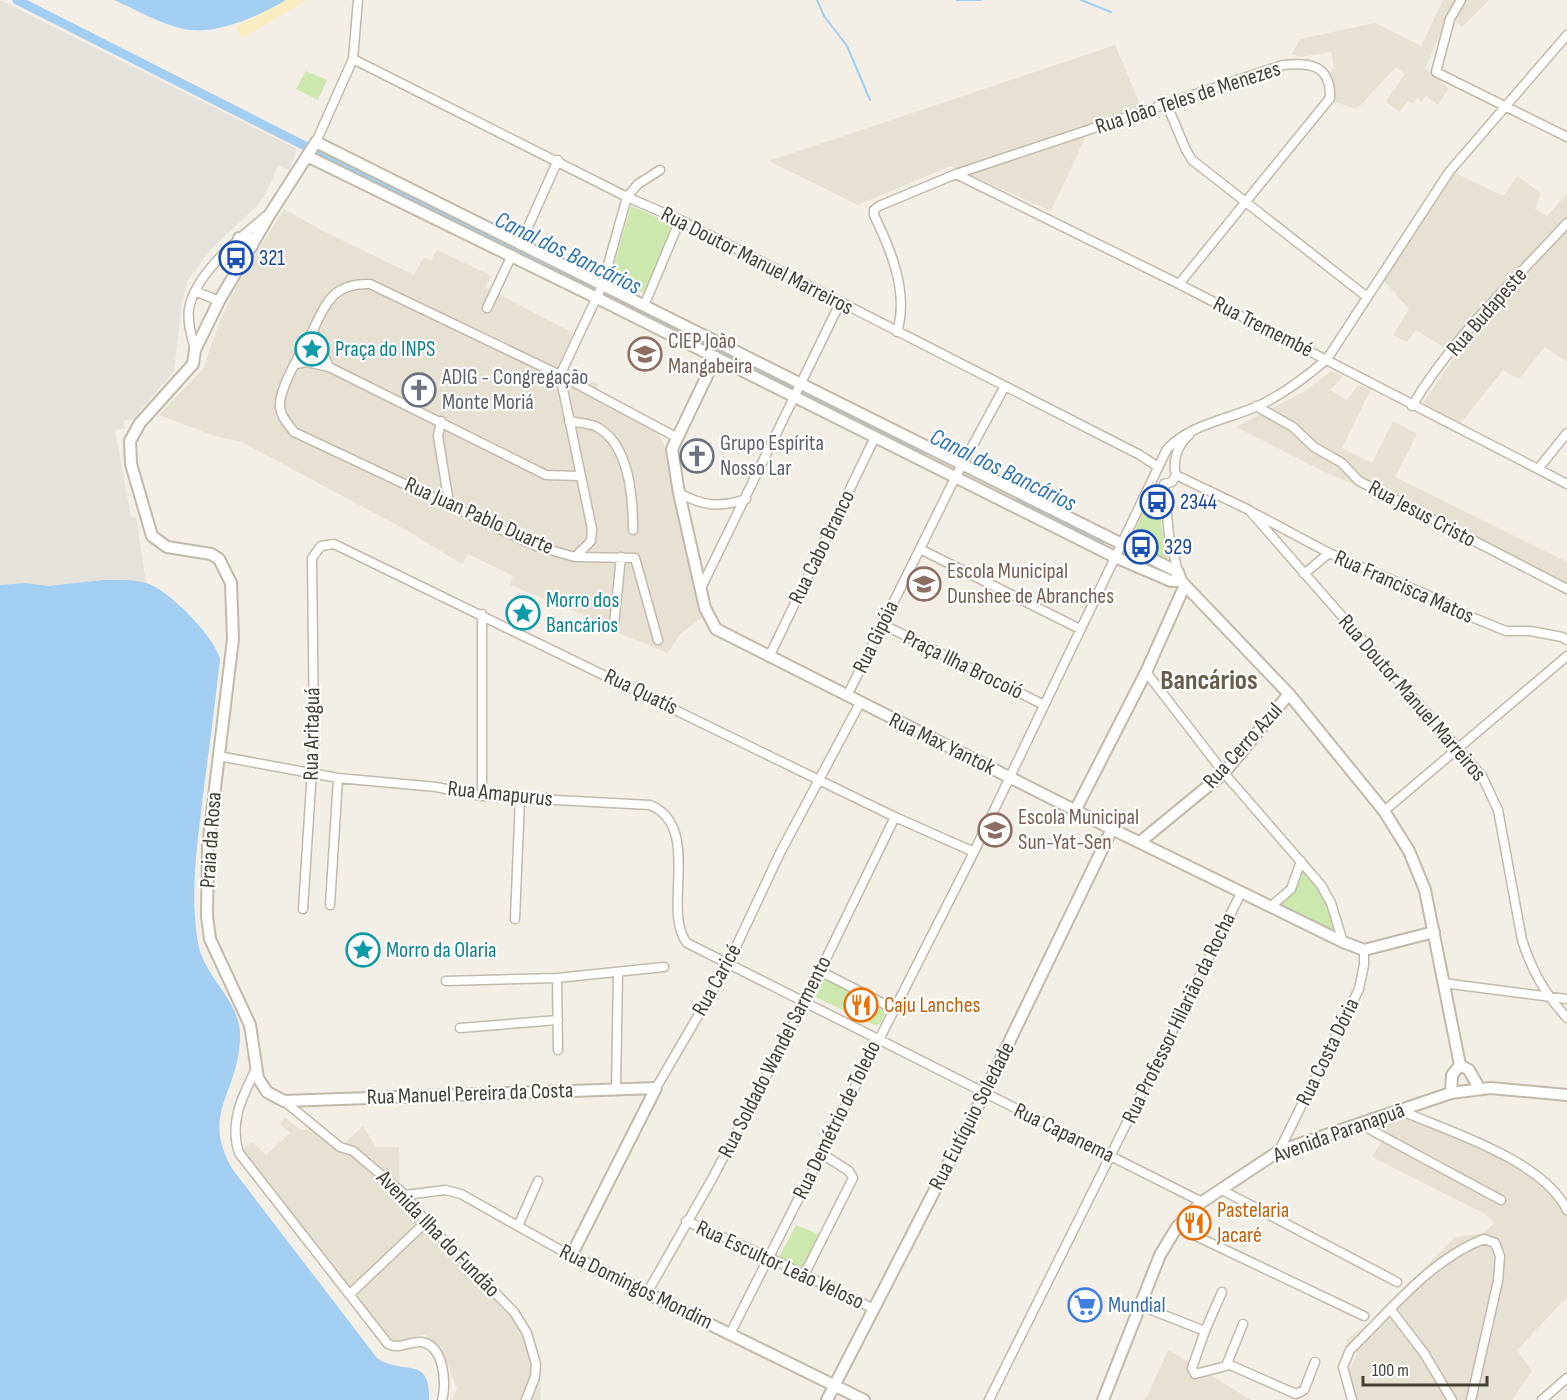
<svg xmlns="http://www.w3.org/2000/svg" width="1567" height="1400" font-family="'Sofia Sans Condensed',sans-serif">
  <rect width="100%" height="100%" fill="#f3efe6"/>
  <path fill="#e7e1d4" d="M1443 0H1489L1462 27 1449 15 1425 68 1449 88 1438 105 1426 96 1421 101 1417 98 1413 104 1408 101 1399 112 1386 101 1405 74 1396 67 1357 109 1334 102 1325 81 1334 68 1331 52 1301 57 1292 54 1300 39 1375 23 1421 46Z
    M1115 45 1141 106 1092 123 1051 211 950 166 858 205 769 161Z
    M1455 173 1503 196 1518 176 1541 194 1535 209 1547 216 1567 194V362L1545 347 1519 379 1503 370 1460 424 1423 403 1456 355 1416 330 1407 342 1393 335 1409 309 1384 281Z
    M284 209 321 230 414 275 423 258 431 260 437 250 492 276 485 287 573 333 559 364 598 384 596 390 657 430 664 445 703 617 680 634 668 653 606 628 602 635 590 629 594 619 510 585 513 576 468 554 462 564 406 530 242 442 215 436 159 415 203 369 218 326 239 281Z
    M1331 371 1343 376 1330 390 1347 400 1358 385 1371 389 1342 448 1372 463 1393 421 1417 434 1395 477 1567 562V586L1444 525 1323 471 1236 427 1305 391Z
    M1408 1117 1502 1159 1537 1179 1564 1206 1567 1215V1297L1517 1350 1532 1371 1512 1400H1357L1347 1374 1357 1354 1345 1340 1391 1309 1399 1293 1455 1237 1484 1233 1494 1223 1485 1214 1372 1157 1384 1137 1378 1130 1379 1126Z
    M285 1118 301 1130 313 1129 339 1148 363 1126 376 1147H399L400 1194 525 1324 539 1357 541 1400H452L457 1389 446 1360 425 1334 394 1342 346 1286 241 1150 252 1142 266 1155 290 1133 280 1124Z
    M1168 1350 1202 1370 1251 1400H1143L1148 1395Z"/>
  <path fill="#e5e1db" d="M0 0 297 149 289 170 278 165 266 193 256 207 212 248 188 280 182 301 174 371 133 419 123 421 125 428 115 430 131 517H136L146 583 103 580 48 586 26 583 0 585Z"/>
  <path fill="#cce8ae" d="M306 71 327 80 318 100 296 89Z
    M631 206 673 224 644 293 610 279Z
    M1154 485 1162 490 1161 526 1169 556 1165 560 1138 546 1133 536Z
    M1304 869C1319 884 1327 904 1335 924L1333 930 1288 911 1280 905C1294 895 1299 885 1304 869Z
    M822 975 887 1010 880 1024 875 1025 815 997 812 992Z
    M796 1225 818 1234 803 1268 778 1259Z"/>
  <path fill="#f8eec1" d="M286 0H307L243 38 236 27Z"/>
  <path fill="#a1cef1" d="M114 0H286C259 16 216 36 184 29 160 24 137 10 114 0Z
    M103 580C117 580 133 579 146 583 168 589 215 637 220 659 215 704 209 750 203 795 198 838 191 884 196 927 197 940 199 952 205 963 218 989 242 1008 240 1040 237 1096 200 1114 233 1170L377 1358C402 1376 431 1354 429 1400H0V585L26 583 48 586Z"/>
  <g fill="none" stroke-linecap="round" stroke-linejoin="round">
    <path stroke="#a1cef1" stroke-width="2" d="M817 0 824 16 847 46 870 100
      M957 0H981
      M1081 0 1111 12"/>
    <path stroke="#a1cef1" stroke-width="9" d="M17 0 315 151 922 450
      M1021 499 1101 540"/>
    <g stroke="#c1baab" stroke-width="11">
      <path id="minor" d="M1461 0 1450 19 1436 72 1567 137
        M353 59 627 197 680 220 1140 455 1158 467
        M1167 105 1186 150 1192 160 1367 297
        M316 142 353 59 358 0
        M956 174 1179 284 1567 484
        M520 245 558 160
        M195 291 219 301
        M644 306 680 220
        M487 308 512 255
        M313 330C304 347 278 389 280 407 281 417 288 424 294 432L536 546 575 557 635 558 658 640
        M897 332C909 293 891 250 874 215V210L879 206 956 174 1283 65C1310 62 1331 65 1330 98L1179 284
        M195 350C192 337 187 323 189 309 195 273 240 238 266 216
        M296 364 306 362 329 367 546 475 579 476
        M329 367 313 330C327 301 334 283 370 284L560 375 676 437
        M1256 406 1293 427 1314 447 1342 463 1359 481 1567 589
        M1412 406C1452 338 1514 281 1567 223
        M441 421 438 436 449 503
        M569 421C577 423 589 423 597 427 630 445 633 498 633 530
        M1538 469 1567 433
        M1176 475 1249 510 1482 776 1498 810 1522 940C1532 971 1545 994 1567 1018
        M1164 484 1169 535 1178 572 1176 575
        M1164 484 1172 482 1176 475C1172 461 1178 444 1189 435
        M679 493C703 506 720 508 746 499
        M1254 513 1329 553 1425 594 1474 618 1506 631H1530L1562 637 1567 640
        M920 549 1080 629
        M576 556 591 541 592 529 560 375 602 286 627 197 638 184 660 170
        M1304 574 1329 553
        M701 588 840 303
        M614 624 621 557
        M882 624 1044 705
        M769 657 875 437
        M1146 672 1224 773 1321 885 1331 903 1343 942
        M847 696 956 476 1005 386
        M218 756 338 778 436 787 482 796 650 805C703 827 661 911 687 943L1202 1202
        M482 796V614
        M1384 811 1567 656
        M330 905 338 778
        M1270 907 1291 889 1301 861
        M303 909 314 739 312 558 321 546 334 544 895 817 974 852
        M515 919 520 798
        M820 971 894 1009
        M557 978 558 1050
        M446 981 557 978 664 967
        M1443 983 1567 999
        M460 1028 558 1020
        M255 1071C242 1097 229 1123 239 1153L388 1344C399 1350 410 1341 421 1342 444 1345 447 1384 442 1400
        M656 1088 727 966 780 853 860 703
        M616 1089 618 972
        M284 1101 340 1147 353 1151 405 1195 426 1222 514 1312 527 1333 536 1364 535 1377 526 1400
        M1402 1111C1450 1132 1543 1160 1567 1210
        M1358 1123 1501 1200
        M1279 1151 1359 989 1364 965V950
        M1220 1189 1397 1282
        M405 1195 445 1190 461 1194 571 1256
        M686 1221 768 1257 874 1309
        M518 1226 538 1181
        M1177 1227 1364 1316
        M804 1275 853 1178 849 1171 822 1154
        M647 1293 712 1179 804 1004 895 817
        M350 1294 426 1222
        M1141 1306 1205 1331 1192 1368 1195 1374 1230 1365 1296 1394 1304 1390 1315 1362
        M1391 1310 1424 1353 1452 1400
        M1205 1331 1222 1292
        M730 1334 974 852 1167 449C1191 424 1226 420 1258 406 1284 394 1305 378 1327 359L1449 172 1567 35
        M1226 1366 1243 1324
        M989 1400 1241 893
        M1352 1400 1343 1367 1350 1350C1390 1311 1431 1259 1484 1239L1495 1243 1500 1256 1498 1281 1471 1400
        M1542 1400 1567 1378"/>
    </g>
    <g stroke="#c1baab" stroke-width="14">
      <path id="tertiary" d="M309 157 597 298 1115 557 1171 581H1181
        M239 238H249L252 246
        M716 357 672 449 679 493 705 608 716 629 1112 829 1343 942 1364 950 1434 932
        M1076 809 1146 672 1185 585
        M1140 842 1224 773 1289 694
        M1451 1093 1452 1075 1460 1065
        M827 1400 984 1094 1112 829
        M864 1400 571 1256 656 1088 284 1101 267 1092 258 1078 250 1025 210 939 207 916 208 846 233 639 231 583 219 559 211 554 167 547 152 536 131 464 130 441 140 423 193 364 195 350 219 301 270 214 316 142 1178 572 1181 581 1289 694 1384 811 1409 851 1425 890 1460 1065 1469 1070 1479 1088
        M1103 1400 1160 1255 1177 1227 1202 1202 1279 1151 1451 1093 1490 1088 1567 1095"/>
    </g>
    <use href="#minor" stroke="#fff" stroke-width="8"/>
    <use href="#tertiary" stroke="#fff" stroke-width="10"/>
  </g>
  <defs>
    <g id="bus-ring" transform="scale(1.725)"><circle r="9.5" fill="#fff" stroke="#1a4fb4" stroke-width="1.5"/><path d="M-5-6H5V4H4V6H2V4H-2V6H-4V4H-5ZM-3.5-4V0h7V-4ZM-3.5 1.2v1.5H-2V1.2ZM2 1.2v1.5H3.5V1.2Z" fill="#1a4fb4"/></g>
    <g id="sight-ring" transform="scale(1.725)"><circle r="9.5" fill="#fff" stroke="#0f9aa8" stroke-width="1.5"/><path d="M0-6L1.8-2.2L6-1.7L2.9 1.2L3.7 5.4L0 3.3L-3.7 5.4L-2.9 1.2L-6-1.7L-1.8-2.2Z" fill="#0f9aa8"/></g>
    <g id="school-ring" transform="scale(1.725)"><circle r="9.5" fill="#fff" stroke="#8d6e63" stroke-width="1.5"/><path d="M0-5L7-2L0 1L-7-2ZM-4 1L0 2.5L4 1V4Q0 6-4 4Z" fill="#8d6e63"/></g>
    <g id="church-ring" transform="scale(1.725)"><circle r="9.5" fill="#fff" stroke="#6b7280" stroke-width="1.5"/><path d="M-1.2-6h2.4v3.5h3.3v2.4h-3.3V6h-2.4V-.1h-3.3v-2.4h3.3Z" fill="#6b7280"/></g>
    <g id="restaurant-ring" transform="scale(1.725)"><circle r="9.5" fill="#fff" stroke="#e8710a" stroke-width="1.5"/><path d="M-5-6h1v4h1v-4h1v4h1v-4h1v5L-1.5 .5V6h-2V.5L-5-1ZM5-6V6H3V1.5H1.5Q1.5-4 5-6Z" fill="#e8710a"/></g>
    <g id="supermarket-ring" transform="scale(1.725)"><circle r="9.5" fill="#fff" stroke="#3f7fe0" stroke-width="1.5"/><path d="M-6-5.5h2.5l.6 2H6L4.5 2H-2.5L-4.4-4H-6ZM-1.5 3.2a1.3 1.3 0 1 0 .1 0ZM3 3.2a1.3 1.3 0 1 0 .1 0Z" fill="#3f7fe0"/></g>
  </defs>
  <g fill-rule="evenodd">
    <use href="#bus-ring" x="236" y="258"/>
    <use href="#sight-ring" x="312" y="349"/>
    <use href="#school-ring" x="645" y="354"/>
    <use href="#church-ring" x="419" y="390"/>
    <use href="#church-ring" x="697" y="456"/>
    <use href="#bus-ring" x="1157" y="502"/>
    <use href="#bus-ring" x="1141" y="547"/>
    <use href="#school-ring" x="924" y="584"/>
    <use href="#sight-ring" x="523" y="613"/>
    <use href="#school-ring" x="995" y="830"/>
    <use href="#sight-ring" x="363" y="950"/>
    <use href="#restaurant-ring" x="861" y="1005"/>
    <use href="#restaurant-ring" x="1194" y="1223"/>
    <use href="#supermarket-ring" x="1085" y="1305"/>
  </g>
  <g text-anchor="middle" dominant-baseline="central" stroke-width="4.5" stroke-linejoin="round" paint-order="stroke">
    <g font-size="22" fill="#464035" stroke="#fff">
      <text transform="translate(1188 98) rotate(-18)">Rua João Teles de Menezes</text>
      <text transform="translate(757 261) rotate(27)">Rua Doutor Manuel Marreiros</text>
      <text transform="translate(1487 312) rotate(-49)">Rua Budapeste</text>
      <text transform="translate(1263 327) rotate(27)">Rua Tremembé</text>
      <text transform="translate(1422 514) rotate(28)">Rua Jesus Cristo</text>
      <text transform="translate(479 516) rotate(24)">Rua Juan Pablo Duarte</text>
      <text transform="translate(822 547) rotate(-64)">Rua Cabo Branco</text>
      <text transform="translate(1404 587) rotate(24)">Rua Francisca Matos</text>
      <text transform="translate(876 637) rotate(-64)">Rua Gipóia</text>
      <text transform="translate(963 665) rotate(26)">Praça Ilha Brocoió</text>
      <text transform="translate(641 692) rotate(26)">Rua Quatís</text>
      <text transform="translate(1412 698) rotate(49)">Rua Doutor Manuel Marreiros</text>
      <text transform="translate(312 734) rotate(-89)">Rua Aritaguá</text>
      <text transform="translate(942 744) rotate(26)">Rua Max Yantok</text>
      <text transform="translate(1243 746) rotate(-48)">Rua Cerro Azul</text>
      <text transform="translate(500 794) rotate(6)">Rua Amapurus</text>
      <text transform="translate(211 840) rotate(-86)">Praia da Rosa</text>
      <text transform="translate(717 980) rotate(-61)">Rua Caricé</text>
      <text transform="translate(1179 1018) rotate(-64)">Rua Professor Hilarião da Rocha</text>
      <text transform="translate(1328 1052) rotate(-64)">Rua Costa Dória</text>
      <text transform="translate(775 1057) rotate(-63)">Rua Soldado Wandel Sarmento</text>
      <text transform="translate(470 1094) rotate(-2)">Rua Manuel Pereira da Costa</text>
      <text transform="translate(972 1116) rotate(-63)">Rua Eutíquio Soledade</text>
      <text transform="translate(837 1120) rotate(-64)">Rua Demétrio de Toledo</text>
      <text transform="translate(1064 1133) rotate(26)">Rua Capanema</text>
      <text transform="translate(1339 1133) rotate(-20)">Avenida Paranapuã</text>
      <text transform="translate(438 1234) rotate(46)">Avenida Ilha do Fundão</text>
      <text transform="translate(780 1265) rotate(25)">Rua Escultor Leão Veloso</text>
      <text transform="translate(636 1287) rotate(26)">Rua Domingos Mondim</text>
    </g>
    <g font-size="22" fill="#164399" stroke="#fff" text-anchor="start">
      <text x="259" y="258">321</text>
      <text x="1180" y="502">2344</text>
      <text x="1164" y="547">329</text>
    </g>
    <g font-size="22" fill="#785e54" stroke="#fff" text-anchor="start">
      <text x="668" y="341">CIEP João<tspan x="668" dy="25">Mangabeira</tspan></text>
      <text x="947" y="571">Escola Municipal<tspan x="947" dy="25">Dunshee de Abranches</tspan></text>
      <text x="1018" y="817">Escola Municipal<tspan x="1018" dy="25">Sun-Yat-Sen</tspan></text>
    </g>
    <g font-size="22" fill="#0d838f" stroke="#fff" text-anchor="start">
      <text x="335" y="349">Praça do INPS</text>
      <text x="546" y="600">Morro dos<tspan x="546" dy="25">Bancários</tspan></text>
      <text x="386" y="950">Morro da Olaria</text>
    </g>
    <g font-size="22" fill="#5b616d" stroke="#fff" text-anchor="start">
      <text x="442" y="377">ADIG - Congregação<tspan x="442" dy="25">Monte Moriá</tspan></text>
      <text x="720" y="443">Grupo Espírita<tspan x="720" dy="25">Nosso Lar</tspan></text>
    </g>
    <g font-size="22" fill="#c56008" stroke="#fff" text-anchor="start">
      <text x="884" y="1005">Caju Lanches</text>
      <text x="1217" y="1210">Pastelaria<tspan x="1217" dy="25">Jacaré</tspan></text>
    </g>
    <g font-size="22" fill="#366cbe" stroke="#fff" text-anchor="start">
      <text x="1108" y="1305">Mundial</text>
    </g>
    <g font-size="24" font-style="italic" fill="#2e76b2" stroke="#fff">
      <text transform="translate(568 253) rotate(26)">Canal dos Bancários</text>
      <text transform="translate(1003 470) rotate(26)">Canal dos Bancários</text>
    </g>
    <g font-size="28" font-weight="bold" fill="#695e4c" stroke="#fff">
      <text x="1209" y="680">Bancários</text>
    </g>
  </g>
  <path d="M1363 1376v9h124v-9" fill="none" stroke="#464035" stroke-width="3"/>
  <text x="1372" y="1376" font-size="18" fill="#464035" stroke="#ffffff" stroke-width="4.5" paint-order="stroke">100 m</text>
</svg>
